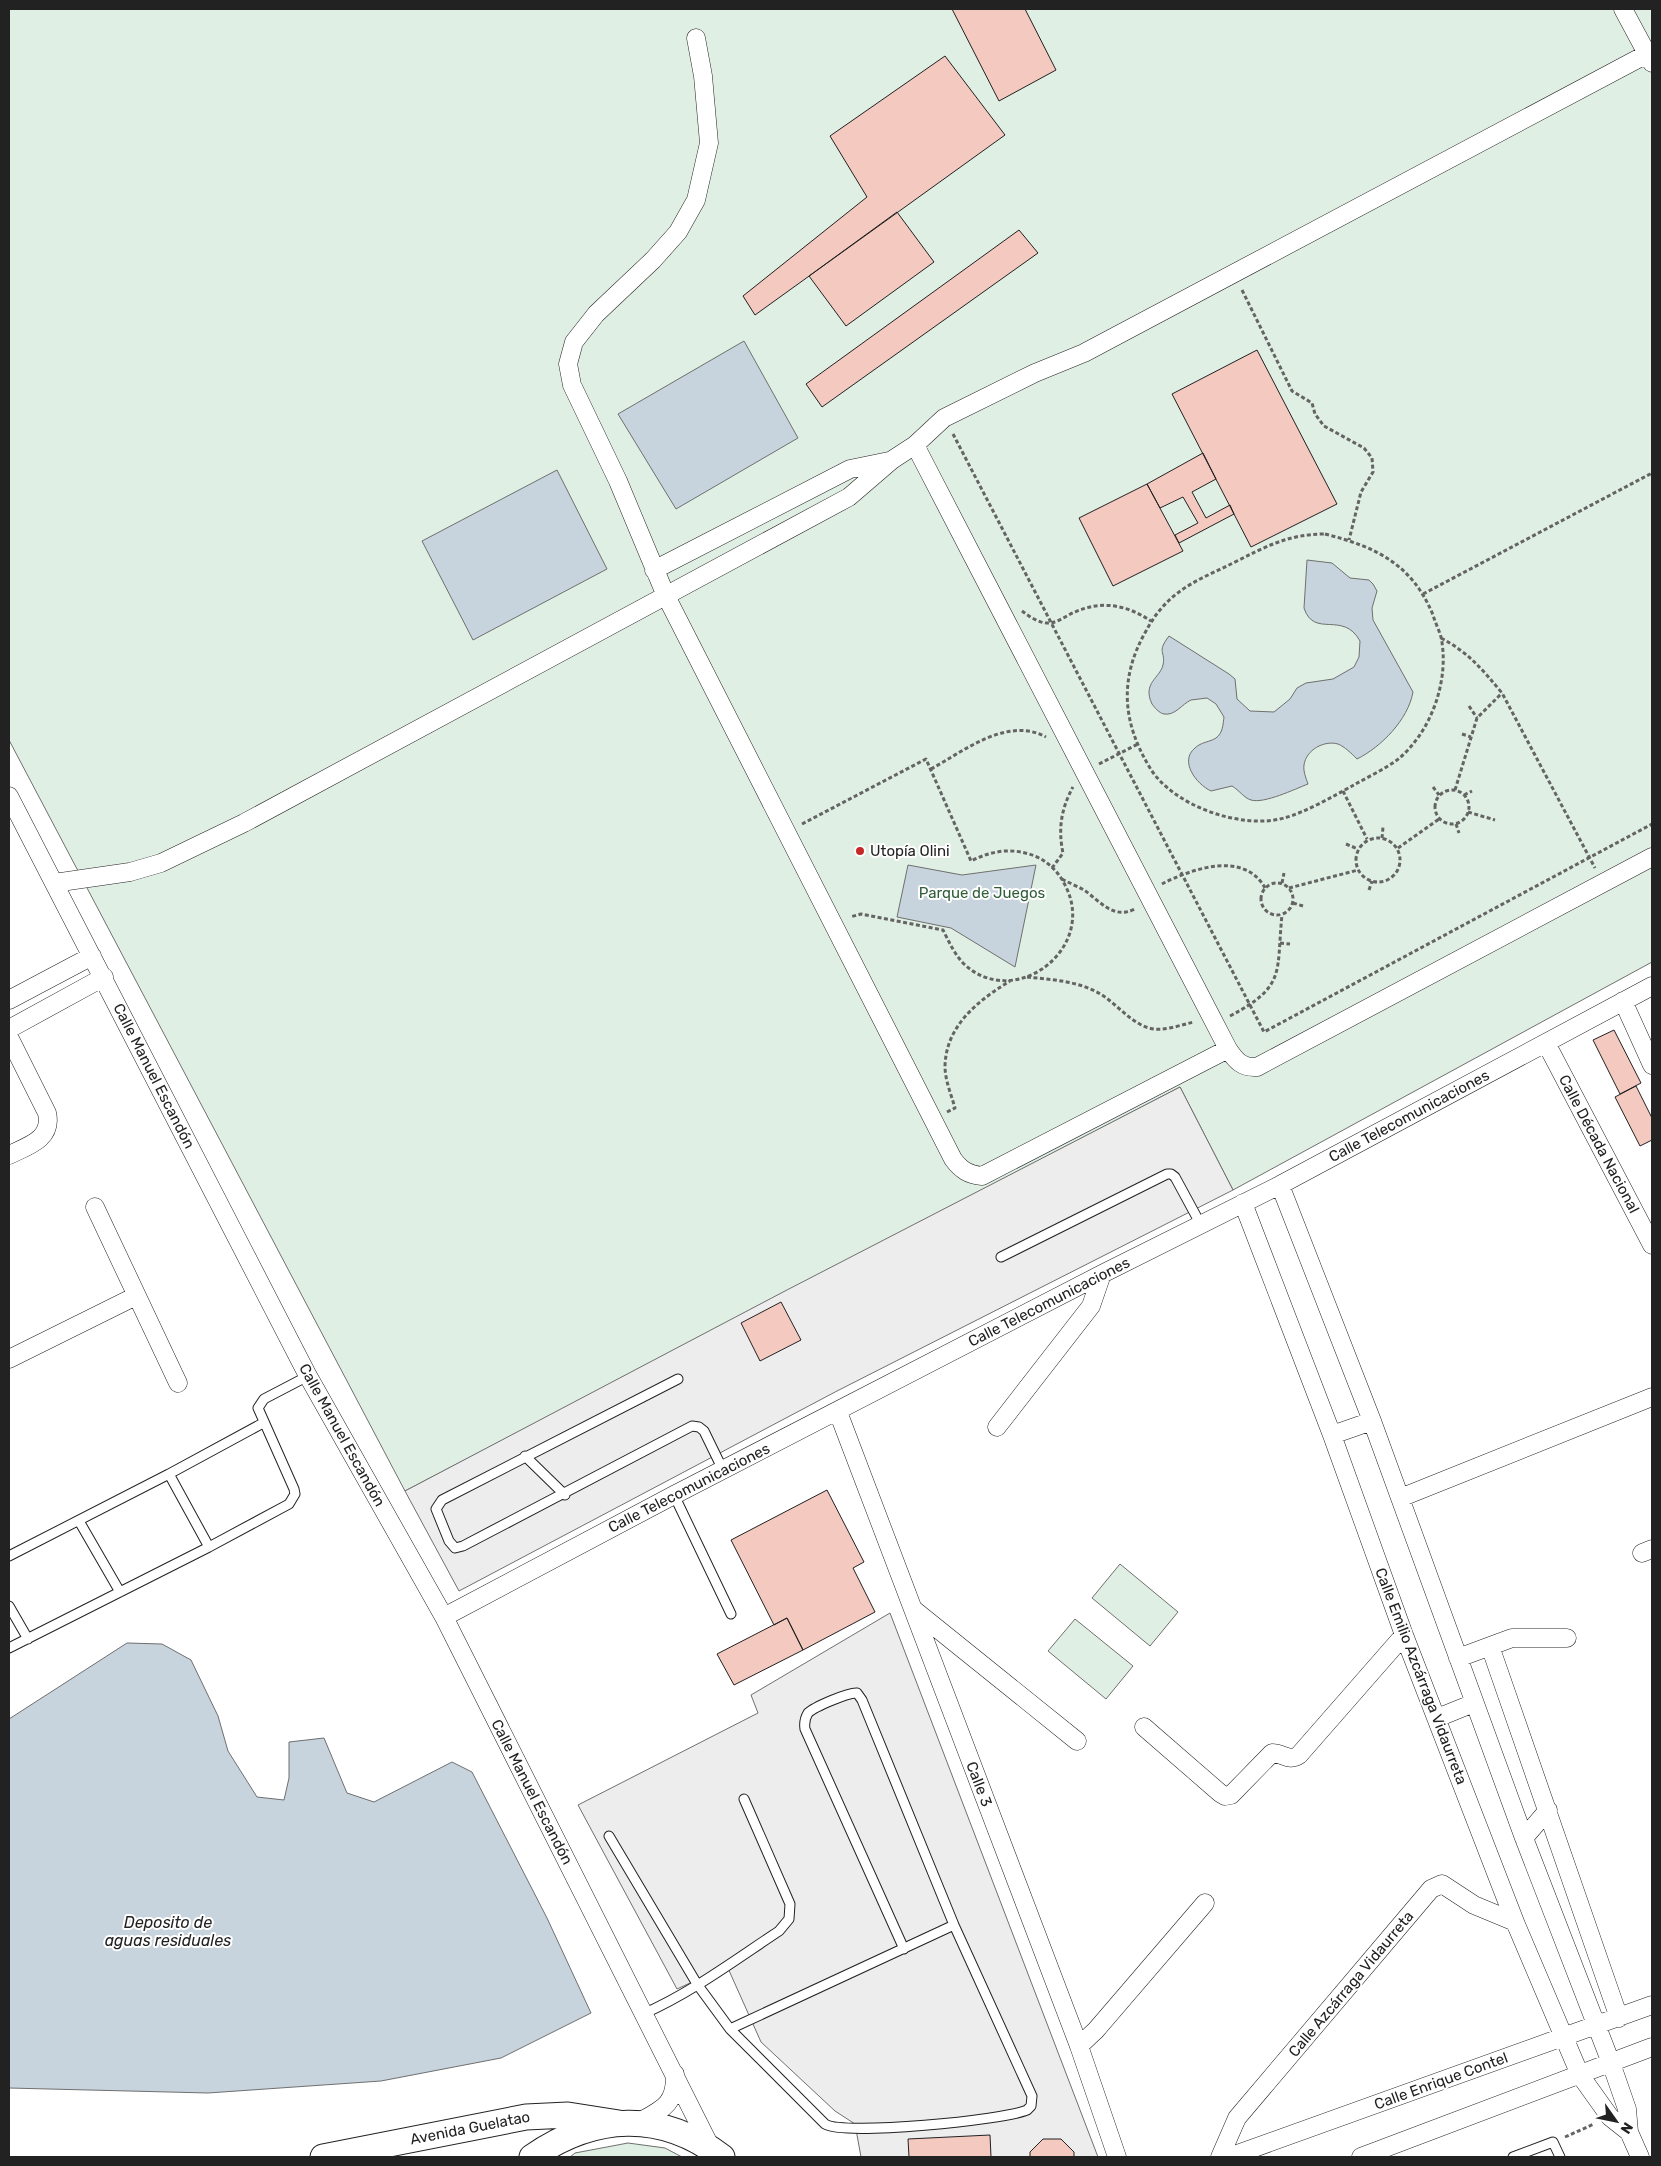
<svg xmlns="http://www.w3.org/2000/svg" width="1661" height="2166" font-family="Rubik,sans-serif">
  <rect width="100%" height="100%" fill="#fff"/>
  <path fill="#e0efe3" stroke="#6f6f6f" d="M9 9H1652V962L1233 1190 1180 1087 405 1491 9 740Z
    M1120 1564 1178 1612 1150 1646 1092 1598Z
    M1075 1619 1133 1666 1106 1699 1048 1651Z
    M628 2143 665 2148 682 2157H570L575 2153Z"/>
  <path fill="#ededed" stroke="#6f6f6f" d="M1180 1087 1233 1190 837 1391 459 1591 405 1491 785 1291Z
    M890 1613 1098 2157H861L855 2124 835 2111 761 2042 727 1966 677 1989 578 1805 758 1713 751 1695Z"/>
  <path fill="#c7d3dd" stroke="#6f6f6f" d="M744 341 798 438 676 509 618 414Z
    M557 470 607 569 473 640 422 541Z
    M1307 560 1332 563 1350 578 1369 580 1373 584 1377 591 1372 608 1373 620 1413 692C1408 720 1381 747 1357 759 1351 753 1345 747 1338 744 1324 740 1306 750 1304 765 1303 771 1306 778 1308 784 1295 789 1264 804 1251 800 1244 798 1239 790 1232 786L1211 791C1196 784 1179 761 1195 748 1201 742 1210 742 1216 738 1223 733 1223 724 1224 717L1216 704 1207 698C1202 699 1196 699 1191 700 1182 704 1175 716 1164 714 1159 713 1155 708 1152 704 1142 683 1160 678 1163 665 1166 651 1156 653 1169 636L1229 674 1235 679 1237 699 1250 711 1274 712 1290 699 1297 688 1306 683 1333 679 1354 667 1359 657 1360 641C1343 610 1314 639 1304 608Z
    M908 865 962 875 1036 865 1015 967 951 928 897 917Z
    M127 1643 162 1644 191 1660 218 1716 228 1751 257 1797 284 1800 289 1778V1742L324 1738 347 1793 374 1802 452 1762 472 1772 547 1918 591 2013 501 2058 381 2081 208 2093 9 2088V1719Z"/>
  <path fill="#f3c9c0" stroke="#222" d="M952 9H1025L1056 70 999 101Z
    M945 56 1005 135 755 315 743 296 867 197 830 136Z
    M897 212 934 262 846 326 809 276Z
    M1019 230 1038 253 822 407 806 384Z
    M1257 350 1337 504 1251 547 1172 394Z
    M1203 453 1216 479 1192 492 1206 518 1230 505 1234 514 1179 543 1175 535 1198 523 1183 497 1160 508 1147 484Z
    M1147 484 1183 551 1113 586 1079 518Z
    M1614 1030 1641 1083 1620 1094 1593 1040Z
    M1636 1086 1652 1118V1140L1640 1146 1615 1097Z
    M781 1302 801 1340 760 1361 741 1323Z
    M827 1490 864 1562 853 1568 875 1612 803 1650 787 1618 774 1625 731 1540Z
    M787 1618 803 1650 734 1685 717 1654Z
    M990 2135 991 2157H909L908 2139Z
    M1043 2139H1061L1074 2152V2157H1030V2152Z"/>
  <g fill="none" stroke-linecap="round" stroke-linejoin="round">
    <g stroke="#222" stroke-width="11">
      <path id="lane" d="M1001 1257 1167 1174H1171L1175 1177 1201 1225
        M678 1379 442 1500 436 1509 449 1541 455 1548 463 1546 692 1426 699 1427 704 1431 723 1470
        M525 1456 565 1495
        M169 1474 209 1547
        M674 1495 731 1614
        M79 1521 120 1592
        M9 1556 169 1474 263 1423
        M9 1606 28 1639
        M9 1648 209 1547 289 1504 295 1494 294 1489 258 1408 264 1399 308 1376
        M609 1836 697 1984 730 2029 825 2124C843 2136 1005 2120 1027 2110L1031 2106 1032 2096 954 1925 862 1700 857 1693C849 1692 814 1707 808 1713 805 1718 804 1723 805 1729L904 1949
        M643 2014C691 1993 735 1960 779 1931L789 1919 790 1904 744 1799
        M730 2029 954 1925
        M1513 2157 1553 2142 1560 2157"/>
    </g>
    <g stroke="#222" stroke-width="19">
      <path id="street" d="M1623 9 1652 63
        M696 38 703 76 709 143 696 200 678 232 653 260 596 314 574 342 568 364 572 385 618 481 666 596 953 1159C961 1170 969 1175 982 1176L1228 1049
        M915 445 1228 1049C1236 1061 1242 1068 1257 1067L1652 857
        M654 570 850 469 889 461
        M9 796 308 1376 444 1617 711 2148
        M54 883 130 872 161 863 244 823 849 497 892 460 915 445 944 418 1035 373 1084 353 1647 54
        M9 1000 92 956
        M1623 1001 1652 1065
        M9 1029 104 977
        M9 1037 47 1113C53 1139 28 1146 9 1155
        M1546 1043 1652 1245
        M1280 1185 1372 1421 1524 1838 1611 2063 1627 2109 1629 2132 1640 2157
        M1243 1203 1332 1435 1404 1635 1515 1922 1580 2075 1610 2117 1629 2132
        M95 1207 178 1383
        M9 1359 136 1296
        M838 1412 1079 2046 1117 2157
        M997 1427 1091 1306 1102 1274
        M1332 1435 1372 1421
        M1400 1498 1652 1397
        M1642 1553 1652 1549
        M913 1609 1077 1741
        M444 1617 674 1495 1102 1274 1280 1185 1652 986
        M1490 1646 1619 2018
        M1458 1658 1512 1638H1567
        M1437 1718 1474 1703
        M1144 1727 1220 1793 1225 1796 1231 1795 1272 1753C1283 1753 1289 1762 1299 1755L1404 1635
        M1524 1838 1548 1810
        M1079 2046 1096 2030 1205 1903
        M639 2122C663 2109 676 2104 675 2074
        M1220 2157 1237 2118 1431 1889 1442 1884 1474 1905 1515 1922
        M1229 2157 1652 2005
        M1361 2157 1652 2047"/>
    </g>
    <g stroke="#222" stroke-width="27">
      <path id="secondary" d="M323 2157 526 2117 568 2115 619 2123
        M532 2157C594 2114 661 2110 722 2157"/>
    </g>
    <path stroke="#646464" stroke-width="3" stroke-dasharray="4 2.5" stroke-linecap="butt" d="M1242 290 1292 391 1312 403 1315 414 1324 426 1364 448 1372 458 1373 472 1361 492 1349 540
      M953 434 1264 1032 1652 824
      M1325 534C1376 547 1412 564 1433 615 1435 622 1439 630 1441 637 1450 680 1431 733 1397 760 1383 770 1366 778 1352 786 1334 796 1304 813 1284 818 1242 830 1173 806 1150 768 1122 722 1119 678 1146 631 1154 616 1165 602 1179 592 1195 580 1215 572 1233 563 1265 547 1288 534 1325 534Z
      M1423 594 1652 473
      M1022 611C1030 617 1040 624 1050 623 1059 622 1067 615 1075 612 1102 600 1127 605 1151 621
      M1441 638C1469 653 1482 669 1502 693L1595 868
      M1469 706 1477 718
      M1462 734 1471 737
      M1099 764 1138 744
      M931 769C964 751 1007 716 1046 737
      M1433 787 1439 795
      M1455 790 1477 718 1502 693
      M1435 807a17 17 0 1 1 34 0a17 17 0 1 1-34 0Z
      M1343 791 1367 839
      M1464 795 1472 791
      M1468 812 1495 820
      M802 824 926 759 971 861C993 850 1014 847 1037 857 1050 863 1060 874 1066 887 1097 950 1013 1012 963 963 954 953 949 942 943 930L861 914 850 917
      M1456 824 1459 833
      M1356 860a22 22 0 1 1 44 0a22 22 0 1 1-44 0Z
      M1382 838 1383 827
      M1346 844 1358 849
      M1398 848 1439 819
      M1052 868 1063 853C1058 829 1061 809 1073 787
      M1062 879C1069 883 1077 886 1084 890 1100 901 1113 920 1135 909
      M1261 899a16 16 0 1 1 32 0a16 16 0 1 1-32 0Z
      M1282 883 1284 873
      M1162 884C1191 869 1244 850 1265 888
      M1289 888 1358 870
      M1369 890 1372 881
      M1293 903 1303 906
      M1280 943 1290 944
      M1027 977C1054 980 1082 981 1105 997 1119 1007 1132 1023 1149 1028 1163 1032 1180 1025 1194 1022
      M1230 1016C1287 986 1276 972 1282 915
      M947 1112 955 1108C951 1094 945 1080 945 1066 946 1025 979 1000 1010 981
      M1565 2137 1594 2124"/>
    <use href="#lane" stroke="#fff" stroke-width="9"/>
    <use href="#street" stroke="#fff" stroke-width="18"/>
    <use href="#secondary" stroke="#fff" stroke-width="25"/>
  </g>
  <circle fill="#c62828" stroke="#fff" stroke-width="2" cx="860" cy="851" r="5"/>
  <g text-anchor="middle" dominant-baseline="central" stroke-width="4" stroke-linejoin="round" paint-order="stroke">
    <g font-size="15" fill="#222" stroke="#fff" text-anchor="start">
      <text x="870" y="851">Utopía Olini</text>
    </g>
    <g font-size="15" fill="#2f5e38" stroke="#fff">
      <text x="982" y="893">Parque de Juegos</text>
    </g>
    <g font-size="15" fill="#222" stroke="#fff">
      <text transform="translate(154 1076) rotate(63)">Calle Manuel Escandón</text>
      <text transform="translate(1409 1116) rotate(-28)">Calle Telecomunicaciones</text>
      <text transform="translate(1599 1144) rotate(62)">Calle Década Nacional</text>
      <text transform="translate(1049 1302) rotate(-27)">Calle Telecomunicaciones</text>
      <text transform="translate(342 1435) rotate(61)">Calle Manuel Escandón</text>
      <text transform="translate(689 1488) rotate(-27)">Calle Telecomunicaciones</text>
      <text transform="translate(1421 1676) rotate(69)">Calle Emilio Azcárraga Vidaurreta</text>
      <text transform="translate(979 1784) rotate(69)">Calle 3</text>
      <text transform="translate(532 1792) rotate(63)">Calle Manuel Escandón</text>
      <text transform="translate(1351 1984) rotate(-50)">Calle Azcárraga Vidaurreta</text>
      <text transform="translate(1441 2081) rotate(-20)">Calle Enrique Contel</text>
      <text transform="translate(470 2128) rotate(-11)">Avenida Guelatao</text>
    </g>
    <g font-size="16" font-style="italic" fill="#222" stroke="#fff">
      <text x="168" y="1922">Deposito de<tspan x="168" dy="18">aguas residuales</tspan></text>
    </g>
  </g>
  <rect width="1661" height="2166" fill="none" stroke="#222222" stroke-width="20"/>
  <g transform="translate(1616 2121) rotate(123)" stroke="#ffffff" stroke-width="4" paint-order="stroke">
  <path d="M0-4L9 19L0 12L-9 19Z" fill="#222222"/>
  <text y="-8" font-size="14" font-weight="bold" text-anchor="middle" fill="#222222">N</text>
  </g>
</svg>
